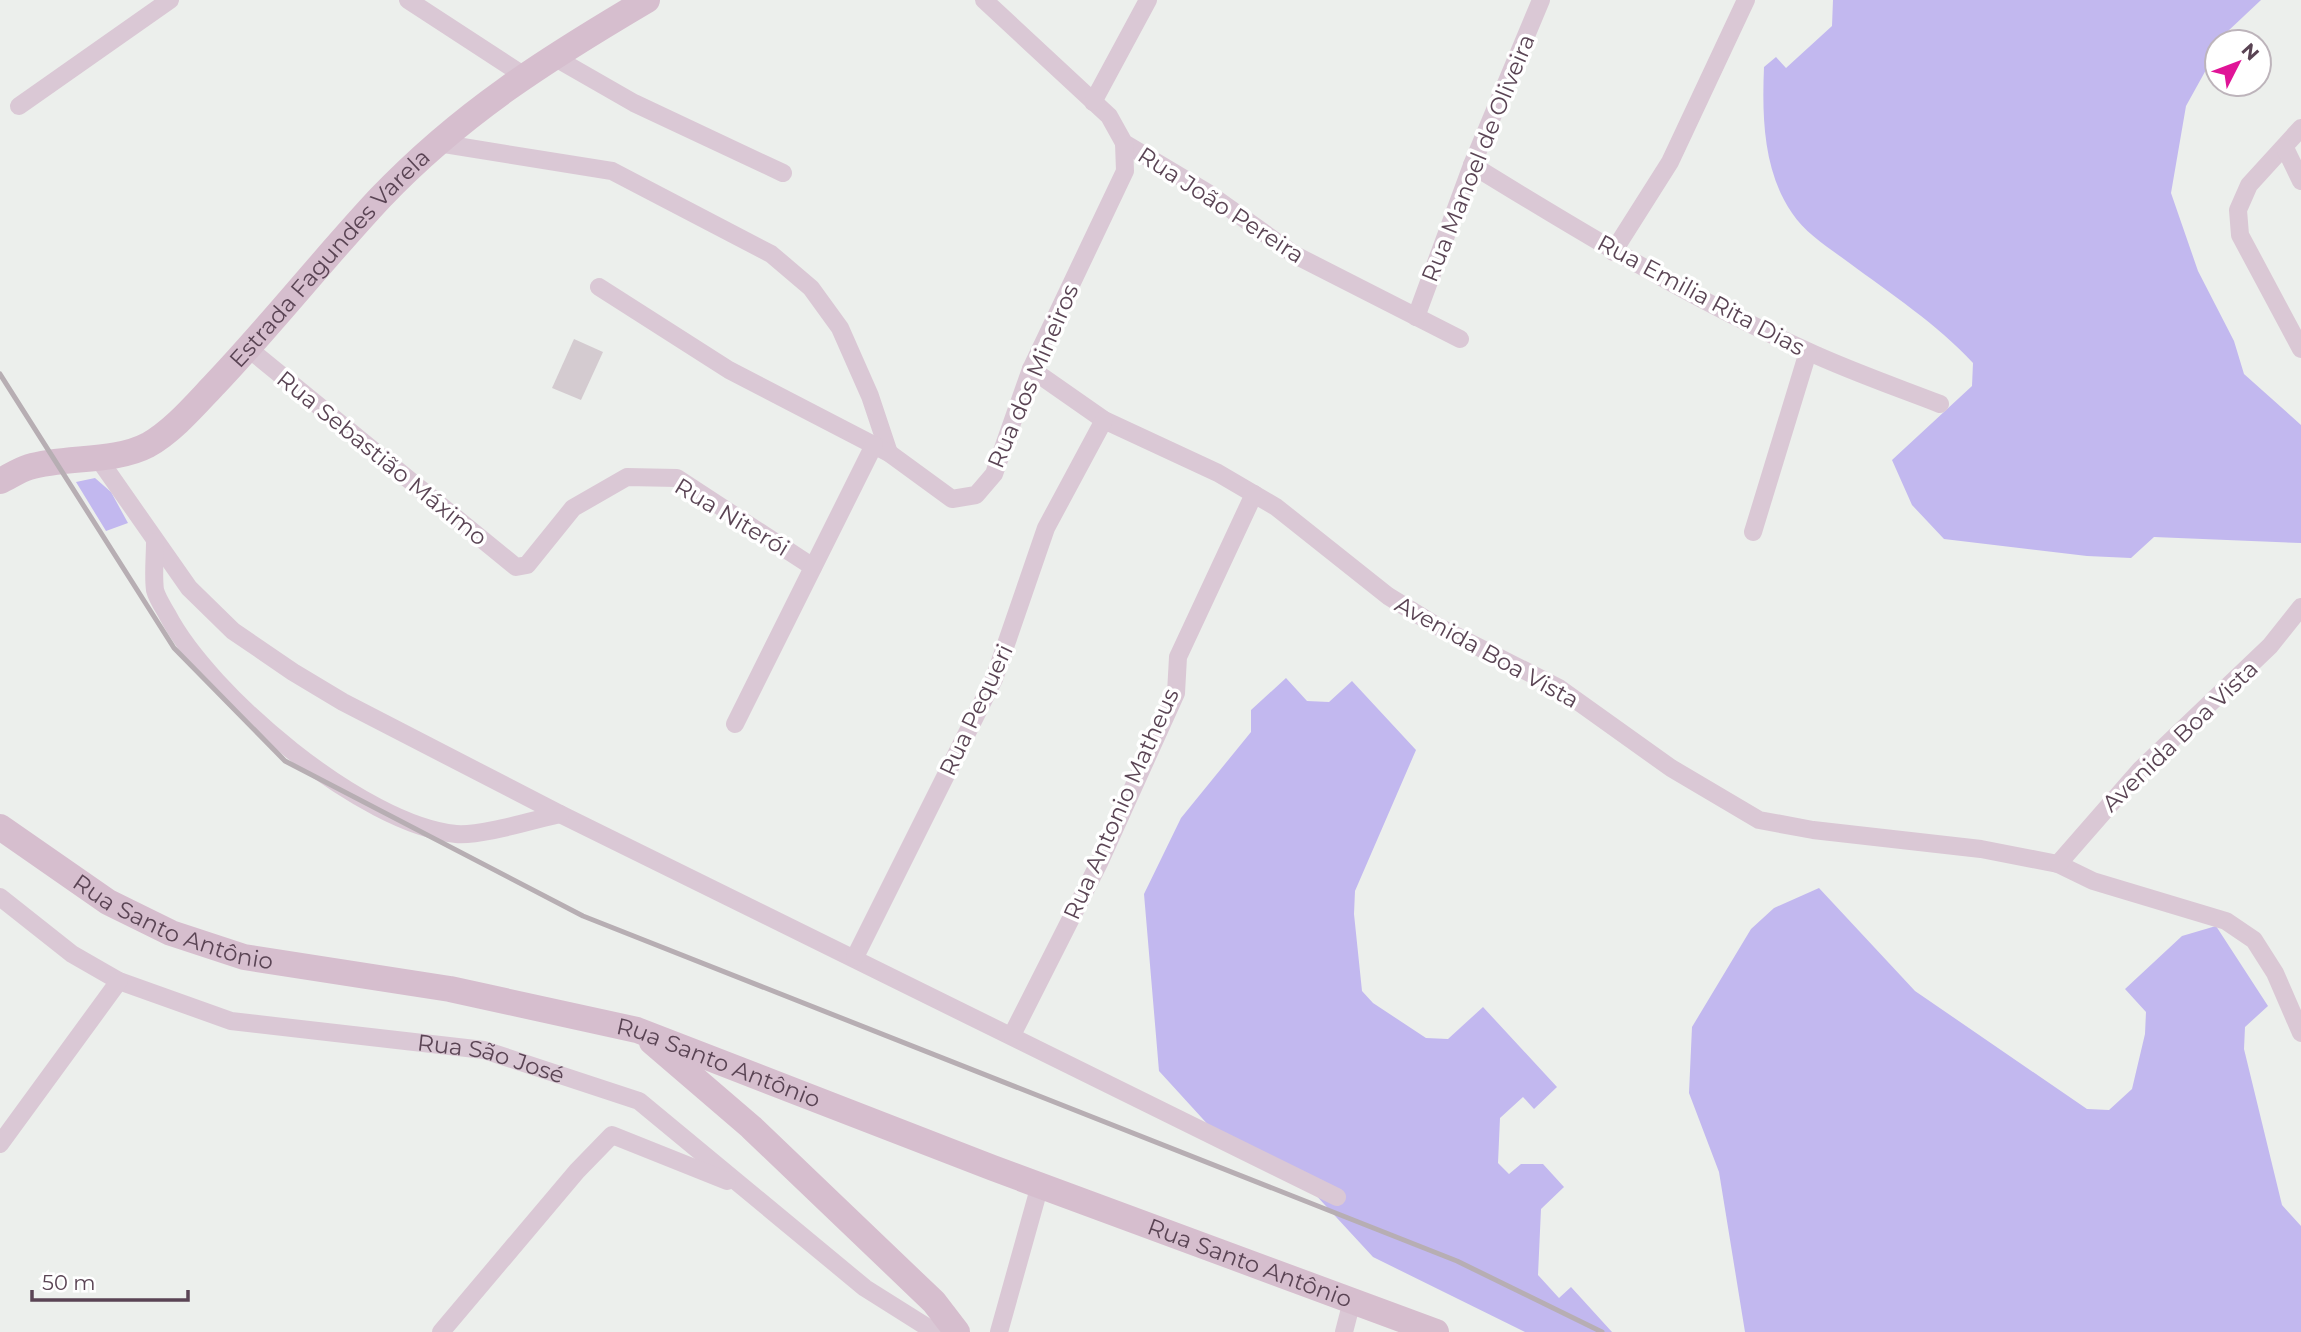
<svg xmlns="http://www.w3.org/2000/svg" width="2301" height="1332" font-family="Montserrat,sans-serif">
  <rect width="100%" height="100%" fill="#ecefec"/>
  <path fill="#c2b8ef" d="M1833 0H2261L2227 32 2221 42H2217V50L2186 106 2171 193 2198 271 2234 341 2244 374 2301 425V543L2154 537 2131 558 2087 556 1944 539 1912 505 1892 460 1972 386 1973 363C1937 324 1891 294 1848 262 1829 248 1805 233 1792 213 1763 171 1762 116 1764 67L1776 57 1786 68 1832 26Z
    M95 478 111 492 128 523 106 531 76 482Z
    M1286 678 1307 701 1329 702 1352 681 1416 750 1355 891 1354 914 1362 991 1373 1003 1426 1038 1448 1039 1483 1007 1557 1087 1534 1109 1523 1097 1500 1118 1498 1163 1509 1174 1521 1164H1543L1564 1187 1541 1209 1538 1275 1559 1298 1571 1287 1612 1332H1525L1373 1257 1288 1165 1212 1129 1159 1071 1144 894 1181 818 1251 732V710Z
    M1819 888 1915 991 2087 1109 2109 1110 2132 1089 2145 1034 2146 1012 2125 989 2182 936 2216 926 2268 1006 2245 1027 2244 1049 2282 1205 2301 1226V1332H1745L1719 1172 1689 1093 1692 1027 1751 929 1774 908Z"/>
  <path fill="#d4cbd0" d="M574 339 603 352 581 400 552 388Z"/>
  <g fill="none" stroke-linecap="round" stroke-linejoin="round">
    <g stroke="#dac8d5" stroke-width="18">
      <path d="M408 0 523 75"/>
      <path d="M984 0 1109 116 1124 143 1208 193 1295 255 1460 339"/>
      <path d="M552 56 634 103 783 173"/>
      <path d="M1093 102 1148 0"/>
      <path d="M19 106 170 0"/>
      <path d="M2301 128 2249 185 2238 210 2240 235 2301 349"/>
      <path d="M438 143 612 171 771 254 811 288 840 328 870 396 889 453"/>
      <path d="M2285 148 2301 181"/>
      <path d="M1472 165C1581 232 1690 298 1807 351 1850 371 1896 387 1940 404"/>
      <path d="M1613 252 1670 162 1746 0"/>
      <path d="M599 287 729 370 889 453 952 499 976 495 994 474 1031 369 1125 171 1124 143"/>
      <path d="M1416 317 1472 165 1541 0"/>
      <path d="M249 349 516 567 527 565 573 508 627 477 677 478 813 567"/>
      <path d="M1031 369 1104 420 1218 473 1276 507 1388 596 1435 625 1559 688 1671 768 1759 820 1813 830 1981 849 2058 864 2093 881 2226 921 2254 940 2275 973 2301 1033"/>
      <path d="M98 458 189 588 233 631 293 672 343 702 560 814 1337 1197"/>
      <path d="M1753 532 1808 352"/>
      <path d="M155 542C155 557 153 575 155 590 157 598 163 607 167 614 209 695 363 825 456 834 482 836 533 820 560 814"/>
      <path d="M735 724 874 445"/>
      <path d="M2058 864 2141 769 2270 646 2301 607"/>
      <path id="s1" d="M0 897 72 954 119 981 231 1021 484 1050 639 1101 865 1288 935 1332"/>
      <path d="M855 957 994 679 1046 528 1104 420"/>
      <path d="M1012 1035 1099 863 1176 693 1178 657 1254 494"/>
      <path d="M0 1144 119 981"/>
      <path d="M441 1332 577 1171 612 1135 727 1181"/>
      <path d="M999 1332 1040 1185"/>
      <path d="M1344 1332 1352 1301"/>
    </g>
    <g stroke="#d6bece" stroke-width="26">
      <path id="s2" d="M0 481C9 477 19 470 29 467 65 456 114 463 148 445 173 431 195 405 215 384 272 324 323 259 380 198 461 113 547 59 647 0"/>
      <path id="s3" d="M0 827 108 902 171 933 244 957 450 989 637 1030 993 1168 1436 1332"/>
      <path d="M652 1042 751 1127 934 1302 957 1332"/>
    </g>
    <path stroke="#b7aeb3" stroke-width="5" d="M0 374 174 648 285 761 583 916 1457 1261 1602 1332"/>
  </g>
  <g text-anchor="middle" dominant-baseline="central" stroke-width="7" stroke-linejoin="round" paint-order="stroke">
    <g font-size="23" fill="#5a4454" stroke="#fff">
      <text transform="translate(1478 158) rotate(-68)">Rua Manoel de Oliveira</text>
      <text transform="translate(1221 205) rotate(33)">Rua João Pereira</text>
      <text stroke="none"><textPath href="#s2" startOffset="415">Estrada Fagundes Varela</textPath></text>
      <text transform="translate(1701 295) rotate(28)">Rua Emilia Rita Dias</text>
      <text transform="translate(1033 376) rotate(-67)">Rua dos Mineiros</text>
      <text transform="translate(382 458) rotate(39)">Rua Sebastião Máximo</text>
      <text transform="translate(732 517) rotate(31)">Rua Niterói</text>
      <text transform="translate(1487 652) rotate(29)">Avenida Boa Vista</text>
      <text transform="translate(976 710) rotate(-65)">Rua Pequeri</text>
      <text transform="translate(2180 736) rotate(-44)">Avenida Boa Vista</text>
      <text transform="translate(1121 804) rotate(-66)">Rua Antonio Matheus</text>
      <text stroke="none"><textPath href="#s3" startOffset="200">Rua Santo Antônio</textPath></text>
      <text stroke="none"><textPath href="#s1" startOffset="528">Rua São José</textPath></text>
      <text stroke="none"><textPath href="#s3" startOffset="766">Rua Santo Antônio</textPath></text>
      <text stroke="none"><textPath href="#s3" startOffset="1334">Rua Santo Antônio</textPath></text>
    </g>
  </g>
  <g transform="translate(2238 63) rotate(48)"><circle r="33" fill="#ffffff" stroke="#bdb4bb" stroke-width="2"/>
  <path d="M0-5L12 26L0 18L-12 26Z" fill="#e01497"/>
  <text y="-10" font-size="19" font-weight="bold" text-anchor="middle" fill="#5a4454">N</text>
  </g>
  <path d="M32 1290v10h156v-10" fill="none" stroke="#5a4454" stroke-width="3.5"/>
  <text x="42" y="1290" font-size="21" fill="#5a4454" stroke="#ffffff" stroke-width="5" paint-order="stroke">50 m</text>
</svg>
